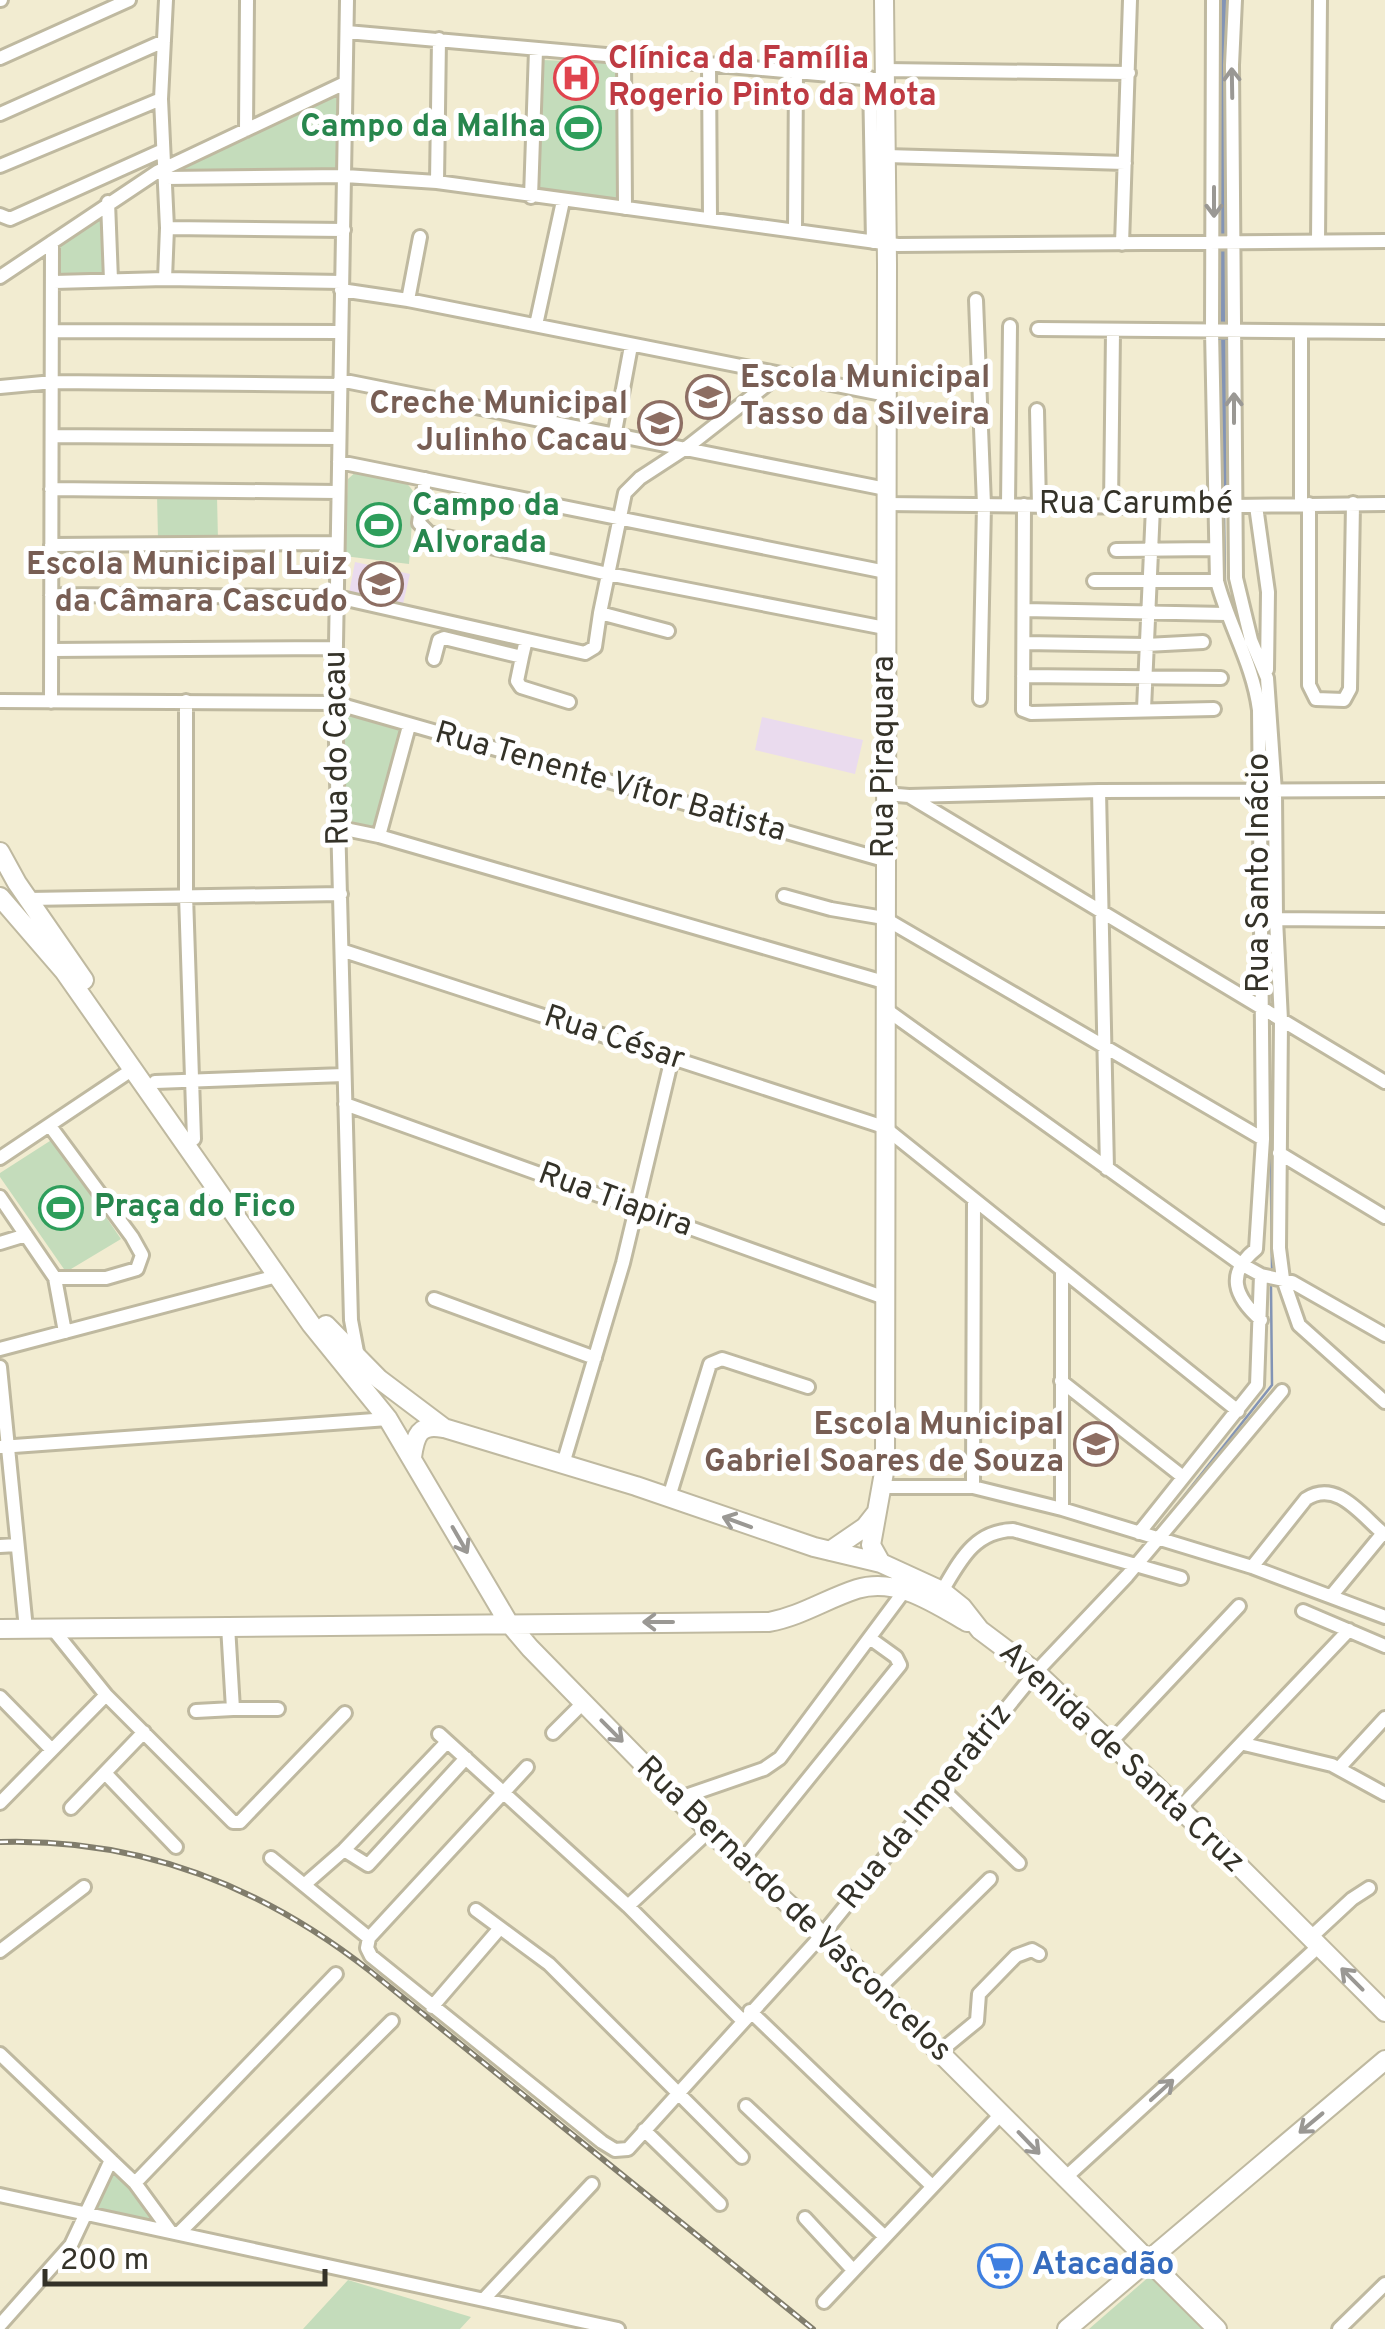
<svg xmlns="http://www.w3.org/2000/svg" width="1385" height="2329" font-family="Overpass,sans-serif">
  <rect width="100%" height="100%" fill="#f2ecd1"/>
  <path fill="#eadbee" d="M355 562 410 574 403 604 349 593Z
    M762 717 863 740 855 774 755 750Z"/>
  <path fill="#c4dcbb" d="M542 60 619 63 618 199 537 193Z
    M340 91 342 174 175 175 169 169Z
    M105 213 109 275 57 280V243Z
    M359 469C378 474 407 474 414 494L409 564 344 556 348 479Z
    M157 494 217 496 218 540 158 539Z
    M340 709 403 729 375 829 342 821Z
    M53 1139 121 1239 66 1272 0 1177V1173Z
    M113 2167 138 2193 160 2223 93 2209Z
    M1151 2275 1206 2329H1089Z
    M348 2280 471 2317 460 2329H303Z"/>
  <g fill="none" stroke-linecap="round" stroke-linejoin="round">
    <path stroke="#8394b5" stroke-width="2.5" d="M1224 516 1225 588 1243 631
      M1266 760 1268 784
      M1268 798 1269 1007
      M1269 1020 1272 1269
      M1165 1520 1272 1385 1271 1287"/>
    <path stroke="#8394b5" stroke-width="18" d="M1224 500V0"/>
    <g stroke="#bfb9a0" stroke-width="18">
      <path id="minor" d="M0 0H1
        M347 0 335 703 351 1320 358 1357
        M1213 0 1212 331 1217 581C1229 626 1253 664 1259 710L1263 1139 1256 1249
        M1235 0 1232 65 1236 578 1251 640 1267 678 1275 792 1276 919 1281 1020 1279 1248 1283 1279 1299 1325 1385 1402
        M347 32 886 80
        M0 58 129 0
        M624 58 625 208
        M709 65 710 219
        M885 70 1129 73
        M870 78 873 242
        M0 114 164 41
        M246 130 247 0
        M886 156 1125 163
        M0 166 161 99
        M165 178 345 176 437 182 898 245 1385 241
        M437 182 439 39
        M531 197 536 50
        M108 202 111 280
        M0 215 10 219 161 151
        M167 228 344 230
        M795 230 796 73
        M1318 241 1320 0
        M1122 244 1130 0
        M0 277 157 172 345 83
        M165 279 167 228 161 99 166 0
        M54 282 165 279 342 282
        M341 290 408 300 887 395
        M408 300 420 237
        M976 300 984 505 980 699
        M536 325 563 201
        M1038 329 1385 332
        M53 331 340 332
        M1301 332V504
        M340 380 886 489
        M0 387 53 382 340 385
        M1037 410 1039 506
        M52 436 339 438
        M614 437 631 346
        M339 462 886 572
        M425 479 419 523 429 533 608 574 885 628
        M51 489 338 492
        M886 504 1153 507 1385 504
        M1309 504V685L1316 699 1344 700 1350 689 1353 503
        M1008 505 1010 326
        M1024 505 1023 710 1031 713 1214 709
        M1111 506 1113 331
        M1256 506 1268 592 1267 670
        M51 545 337 543
        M1116 550 1216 549
        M1094 581H1217
        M51 595 337 597 585 653 595 647 600 613 668 631
        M1024 610 1226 614
        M600 613 625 493 640 478 686 448 779 375
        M1024 643 1146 645 1203 642
        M51 650 336 648
        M522 657 517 681 521 687 569 702
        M434 659 439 640 444 638 522 657 526 640
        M1023 676 1221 678
        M0 701 335 703 884 860
        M186 701V895L194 1139
        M51 702 52 242
        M1144 709 1153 507
        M1099 791 1107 1169
        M885 794 909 796 1099 791 1385 790
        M909 796 1385 1082
        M340 828 379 836 884 982
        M379 836 409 726
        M784 896 831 909 884 918 1263 1139
        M28 899 341 894
        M1276 919 1385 920
        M344 951 884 1127 1238 1411
        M884 1008 1241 1264 1261 1275 1292 1282 1385 1335
        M155 1082 344 1075
        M345 1104 885 1298
        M50 1126 132 1237 142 1255 137 1269 106 1278H55
        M1279 1153 1385 1217
        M0 1158 133 1069
        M0 1197 55 1278 65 1332
        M0 1243 26 1235
        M1256 1249C1225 1274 1235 1297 1261 1320
        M434 1299 595 1358
        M0 1349 277 1276
        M0 1367 26 1629
        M1061 1381 1183 1477
        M0 1447 388 1419
        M563 1464 623 1263 672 1058
        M883 1487H973L1062 1509 1252 1567 1385 1617
        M973 1487 974 1200
        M669 1497 710 1364 722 1359 808 1387
        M1062 1509V1272
        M1139 1533 1257 1385 1261 1275
        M0 1546 17 1545
        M1252 1567 1306 1499C1337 1479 1361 1515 1385 1535
        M942 1591C960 1561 974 1531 1013 1530L1181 1578
        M1332 1595 1383 1533
        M1303 1611 1385 1646
        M52 1628 106 1695 233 1822H240L345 1713
        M0 1697 52 1750
        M233 1709H278
        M196 1711 233 1709 228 1626
        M553 1733 583 1703
        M439 1734 628 1906 742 2020
        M1110 1743 1239 1606
        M1244 1744 1332 1765 1385 1794
        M1339 1768 1385 1718
        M105 1773 176 1847
        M940 1787 1019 1863
        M677 1799 764 1769 780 1758 905 1590
        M0 1803 106 1695
        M71 1808 144 1732
        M1179 1809 1349 1630
        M344 1850 368 1865 466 1758
        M271 1858 369 1938
        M741 1862 900 1665 896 1657 871 1639
        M304 1885 344 1850 447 1742
        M628 1906 709 1831
        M476 1910 549 1964 742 2157
        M369 1938 367 1948 371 1956 602 2142 615 2150 628 2149 822 1935 1036 1672 1127 1576 1282 1391
        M369 1938 527 1767
        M1310 1938 1352 1899 1369 1888
        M0 1951 84 1887
        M876 1991 990 1879
        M432 2007 500 1928
        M750 2011 931 2185
        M938 2053 977 2021 979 1994 1016 1956 1032 1950 1039 1954
        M0 2054 135 2183 170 2231
        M746 2106 884 2236
        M644 2130 720 2204
        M1064 2179 1319 1946
        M135 2183 336 1974
        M0 2195 618 2329
        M805 2218 853 2270
        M179 2233 392 2021
        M484 2299 592 2184
        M824 2302 1001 2114
        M0 2325 71 2245 111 2160
        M1339 2329 1385 2284"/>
    </g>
    <g stroke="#bfb9a0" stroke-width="22">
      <path id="major" d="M0 852 17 883 84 980
        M0 897 64 971 311 1324 388 1419 508 1622 530 1648 709 1831 822 1935 1217 2329
        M326 1325 379 1379 444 1428 636 1486 814 1547 881 1563 942 1591 962 1607 980 1630 1036 1672 1222 1849 1385 2012
        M412 1457C415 1436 419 1423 443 1428
        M830 1551 865 1527 876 1513
        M881 1563 871 1545 885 1467 887 264 884 0
        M0 1629 769 1622C801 1616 826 1599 857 1589 897 1577 934 1603 967 1622
        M1067 2329 1385 2060"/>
    </g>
    <use href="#minor" stroke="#fff" stroke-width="12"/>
    <use href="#major" stroke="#fff" stroke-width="18"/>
    <g stroke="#817d6c" stroke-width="6">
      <path id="rail" d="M0 1842C139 1838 262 1886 370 1971L813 2329"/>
    </g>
    <use href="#rail" stroke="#fff" stroke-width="2.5" stroke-dasharray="8" stroke-linecap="butt"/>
  </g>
  <defs><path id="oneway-shaft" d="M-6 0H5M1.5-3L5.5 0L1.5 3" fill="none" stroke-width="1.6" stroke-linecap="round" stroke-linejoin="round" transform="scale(2.5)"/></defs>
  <g stroke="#9a9894">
    <use href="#oneway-shaft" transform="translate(1232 83) rotate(-91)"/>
    <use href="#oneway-shaft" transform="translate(1214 202) rotate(90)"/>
    <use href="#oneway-shaft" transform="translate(1234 408) rotate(-90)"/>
    <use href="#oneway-shaft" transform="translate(737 1522) rotate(-160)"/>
    <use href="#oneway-shaft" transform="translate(460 1540) rotate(60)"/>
    <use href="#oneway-shaft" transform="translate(658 1622) rotate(180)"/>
    <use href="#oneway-shaft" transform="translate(612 1731) rotate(45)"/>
    <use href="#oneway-shaft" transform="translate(1352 1979) rotate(-135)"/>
    <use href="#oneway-shaft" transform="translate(1162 2090) rotate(-42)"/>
    <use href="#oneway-shaft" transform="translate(1311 2123) rotate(140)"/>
    <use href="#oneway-shaft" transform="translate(1029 2143) rotate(46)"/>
  </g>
  <defs>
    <g id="hospital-ring" transform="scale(2.25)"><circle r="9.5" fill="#fff" stroke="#e0444e" stroke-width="1.5"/><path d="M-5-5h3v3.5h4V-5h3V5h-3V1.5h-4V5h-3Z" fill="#e0444e"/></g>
    <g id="stadium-ring" transform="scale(2.25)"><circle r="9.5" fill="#fff" stroke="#2e9e5b" stroke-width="1.5"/><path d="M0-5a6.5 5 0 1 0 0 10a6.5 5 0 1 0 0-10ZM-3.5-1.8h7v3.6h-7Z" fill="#2e9e5b"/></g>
    <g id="school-ring" transform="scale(2.25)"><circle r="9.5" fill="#fff" stroke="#8d6e63" stroke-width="1.5"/><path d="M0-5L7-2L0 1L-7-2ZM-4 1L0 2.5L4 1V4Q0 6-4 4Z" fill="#8d6e63"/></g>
    <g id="supermarket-ring" transform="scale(2.25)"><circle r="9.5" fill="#fff" stroke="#3f7fe0" stroke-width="1.5"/><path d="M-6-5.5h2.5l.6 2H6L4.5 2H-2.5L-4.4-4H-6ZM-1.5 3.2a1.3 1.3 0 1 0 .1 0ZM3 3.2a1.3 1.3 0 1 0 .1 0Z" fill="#3f7fe0"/></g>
  </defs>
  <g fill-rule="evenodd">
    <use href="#hospital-ring" x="576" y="78"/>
    <use href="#stadium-ring" x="579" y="128"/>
    <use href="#school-ring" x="708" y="397"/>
    <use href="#school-ring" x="660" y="423"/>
    <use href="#stadium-ring" x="379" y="525"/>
    <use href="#school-ring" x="381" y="584"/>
    <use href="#stadium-ring" x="61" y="1208"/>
    <use href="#school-ring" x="1096" y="1444"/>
    <use href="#supermarket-ring" x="1000" y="2266"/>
  </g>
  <g text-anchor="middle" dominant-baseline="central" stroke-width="10" stroke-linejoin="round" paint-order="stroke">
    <g font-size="32" font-weight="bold" fill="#be3a42" stroke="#fff" text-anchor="start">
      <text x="608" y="60">Clínica da Família<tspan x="608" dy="37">Rogerio Pinto da Mota</tspan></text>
    </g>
    <g font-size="32" font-weight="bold" fill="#27864d" stroke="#fff" text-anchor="start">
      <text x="546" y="128" text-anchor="end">Campo da Malha</text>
      <text x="412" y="507">Campo da<tspan x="412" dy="37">Alvorada</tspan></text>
      <text x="94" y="1208">Praça do Fico</text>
    </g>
    <g font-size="32" font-weight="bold" fill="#785e54" stroke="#fff" text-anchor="end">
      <text x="740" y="379" text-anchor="start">Escola Municipal<tspan x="740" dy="37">Tasso da Silveira</tspan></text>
      <text x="628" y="405">Creche Municipal<tspan x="628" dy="37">Julinho Cacau</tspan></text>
      <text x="348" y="566">Escola Municipal Luiz<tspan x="348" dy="37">da Câmara Cascudo</tspan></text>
      <text x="1064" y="1426">Escola Municipal<tspan x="1064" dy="37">Gabriel Soares de Souza</tspan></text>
    </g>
    <g font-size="32" fill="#343228" stroke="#fff">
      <text x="1136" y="505">Rua Carumbé</text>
      <text transform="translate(338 748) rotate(-91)">Rua do Cacau</text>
      <text transform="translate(885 757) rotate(-90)">Rua Piraquara</text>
      <text transform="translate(610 783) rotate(16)">Rua Tenente Vítor Batista</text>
      <text transform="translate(1260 873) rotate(-90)">Rua Santo Inácio</text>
      <text transform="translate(614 1039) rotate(18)">Rua César</text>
      <text transform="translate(615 1201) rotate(20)">Rua Tiapira</text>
      <text transform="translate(1121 1758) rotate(43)">Avenida de Santa Cruz</text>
      <text transform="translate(926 1807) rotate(-51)">Rua da Imperatriz</text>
      <text transform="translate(793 1910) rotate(44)">Rua Bernardo de Vasconcelos</text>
    </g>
    <g font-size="32" font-weight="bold" fill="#366cbe" stroke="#fff" text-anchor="start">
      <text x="1032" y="2266">Atacadão</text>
    </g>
  </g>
  <path d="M45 2269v15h280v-15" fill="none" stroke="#343228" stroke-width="5"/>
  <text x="60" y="2269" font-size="30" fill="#343228" stroke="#ffffff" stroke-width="8" paint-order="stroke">200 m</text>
</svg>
